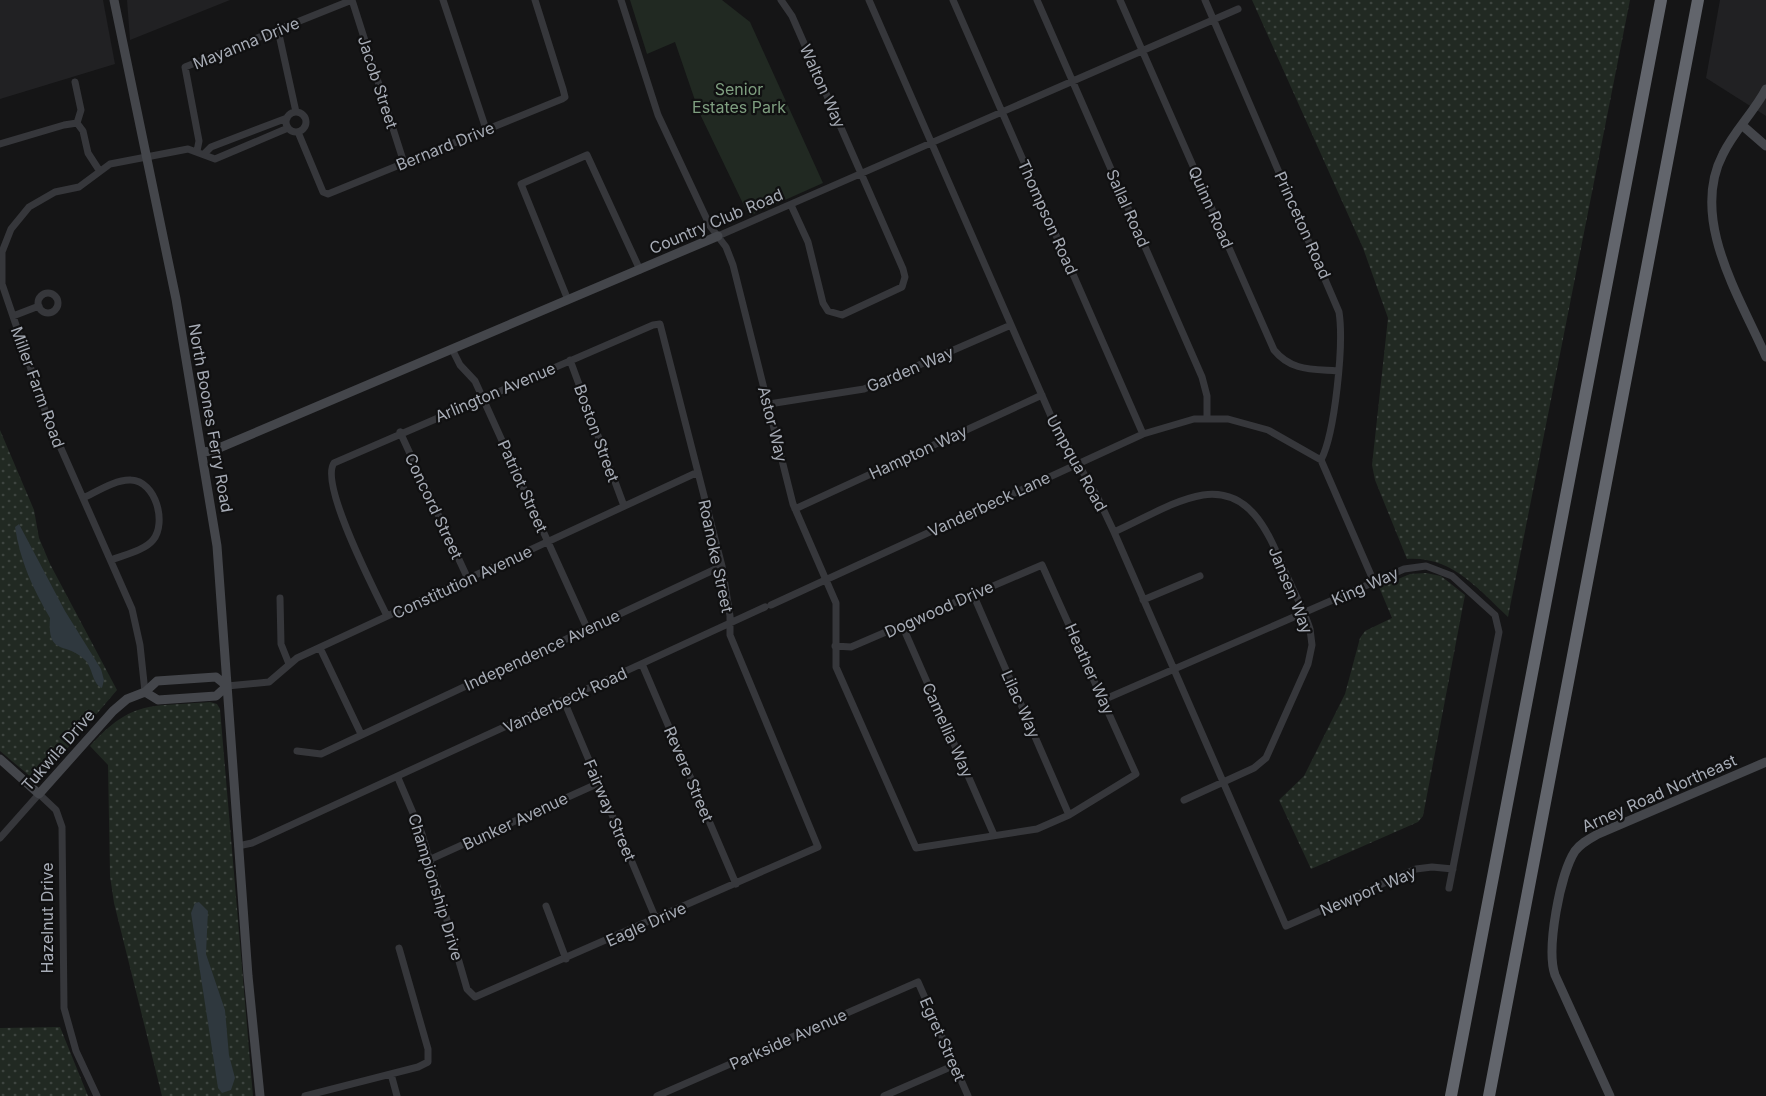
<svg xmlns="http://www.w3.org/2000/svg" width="1766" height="1096" font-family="Inter,sans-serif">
  <defs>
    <pattern id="grass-dots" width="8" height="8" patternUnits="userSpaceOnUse" patternTransform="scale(1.5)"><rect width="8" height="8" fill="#212922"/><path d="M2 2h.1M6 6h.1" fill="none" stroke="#3e4540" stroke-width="1.8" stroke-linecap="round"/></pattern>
  </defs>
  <rect width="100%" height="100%" fill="#151516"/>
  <path fill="#212123" d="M0 0H103L115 64 0 99Z
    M127 0H230L130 40Z
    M1720 0H1766V116L1706 78Z"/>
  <path fill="url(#grass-dots)" d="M1252 0H1630L1508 617C1478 589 1452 556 1407 559L1375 480 1372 465 1388 318 1363 248Z
    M0 430 34 510 39 538 50 564 117 690 38 783 0 751Z
    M1426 573 1441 576 1465 595 1423 816 1418 822 1311 869 1279 800 1304 776 1345 694 1360 638 1365 631 1392 618 1379 587 1410 574Z
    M210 702 217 704 220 709 253 1096H162L114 903 110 876 108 765 90 746C133 699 150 707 210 702Z
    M60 1027 88 1096H0V1028Z"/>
  <path fill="#212922" d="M630 0H722L750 22 823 183 749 216 699 112 675 42 647 54Z"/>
  <path fill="#2f383e" d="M19 524 65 611 101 669 104 680 102 688C92 684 93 668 85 660 66 641 47 657 50 618 33 589 20 561 15 527Z
    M199 902 208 911 206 954 225 1010 229 1055 235 1078 231 1090 222 1093 218 1088 191 913 195 903Z"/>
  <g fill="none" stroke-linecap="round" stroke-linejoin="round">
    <path stroke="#36373b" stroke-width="7" d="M352 0 404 163
      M443 0 486 129
      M621 0 658 115 710 226 726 247 733 265 793 504 836 603V667L916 848 1037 829 1069 815 1136 774 1042 565 851 647 835 646
      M781 0 792 16 903 269 905 277 902 287 842 315 828 311 823 303 808 242 791 205
      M869 0 1054 423 1097 496 1114 532 1286 926 1416 869 1432 867 1453 869
      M953 0 1143 434
      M1037 0 1202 377 1207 396V418
      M1120 0 1274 350C1291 371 1312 369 1337 371
      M1205 0 1339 312C1344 344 1335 433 1321 460
      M278 30 296 112
      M75 82 81 110 77 123
      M286 122a10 10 0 1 1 20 0a10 10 0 1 1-20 0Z
      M77 123 83 131 88 153 99 170
      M298 132 323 192 328 194 562 99 565 97 563 89 535 0
      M0 144 64 125 77 123
      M197 151 199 141 185 67 352 0
      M204 154 211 147 287 118
      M718 236 1238 9
      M38 303a10 10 0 1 1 20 0a10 10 0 1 1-20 0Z
      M568 300 521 184 587 155 640 270
      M13 316 39 306
      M452 349 460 365 475 381 587 628
      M570 360 624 506
      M769 404 864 389 1011 325
      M400 432 468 579
      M83 498C96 492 116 479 131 480 156 481 167 523 153 540 144 551 123 555 111 560
      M795 509 1042 395
      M1114 532C1142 520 1173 500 1203 495 1253 488 1270 537 1286 574 1294 592 1304 610 1310 629L1312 645 1308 664 1266 758 1254 768 1184 800
      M973 594 1069 815
      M280 598 281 644 289 664
      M1143 600 1200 576
      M771 605 1143 434 1194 419H1228L1268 430 1321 460 1374 582
      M387 616C375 591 319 484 334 463L653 325 660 324 722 566 730 616V635L818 847 475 997 467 989 422 834 398 778
      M902 625 994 835
      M320 648 361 734
      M642 664 736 884
      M227 686 269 682 297 658 698 472
      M145 692 140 645 132 609 48 419 2 284V252L11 229 29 207 55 192 79 187 110 164 188 149 215 159 288 128
      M1103 700 1404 569 1426 566 1452 576 1495 615 1499 632 1449 888
      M564 701 656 919
      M297 751 321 754 722 566
      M0 838 39 794 56 810 62 827 64 1008 76 1051 97 1096
      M238 846 252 843 765 607
      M431 859 599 783
      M546 906 566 959
      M391 1074 397 1096
      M305 1096 418 1067 428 1062V1049L399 948
      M657 1096 918 982 968 1096
      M884 1096 955 1065"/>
    <path stroke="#44464b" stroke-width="9" d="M114 0 176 299 217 546 248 976 260 1096
      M1766 89C1754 112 1734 131 1723 154 1689 219 1740 297 1766 357
      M1743 126 1766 146
      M202 452 212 451 718 236
      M0 759 39 794 113 711 127 699 145 692 157 681 216 677 227 686 216 696 158 700 145 692
      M1610 1096 1555 975C1546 949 1560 874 1575 851 1581 843 1589 839 1598 834L1766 762"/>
    <path stroke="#62656c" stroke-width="12" d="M1451 1096 1661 0
      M1489 1096 1698 0"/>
  </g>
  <g text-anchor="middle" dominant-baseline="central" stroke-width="4.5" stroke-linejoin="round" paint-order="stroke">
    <g font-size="16" fill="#a7acb6" stroke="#101011">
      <text transform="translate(246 43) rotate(-22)">Mayanna Drive</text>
      <text transform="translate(378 82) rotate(72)">Jacob Street</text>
      <text transform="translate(823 86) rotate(66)">Walton Way</text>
      <text transform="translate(445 146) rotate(-22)">Bernard Drive</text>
      <text transform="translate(1211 207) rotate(66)">Quinn Road</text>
      <text transform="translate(1128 208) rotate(66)">Sallal Road</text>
      <text transform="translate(1048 217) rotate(66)">Thompson Road</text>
      <text transform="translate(716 221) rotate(-23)">Country Club Road</text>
      <text transform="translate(1303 225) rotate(66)">Princeton Road</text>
      <text transform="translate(910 369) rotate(-23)">Garden Way</text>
      <text transform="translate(38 387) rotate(70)">Miller Farm Road</text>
      <text transform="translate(495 392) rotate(-23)">Arlington Avenue</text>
      <text transform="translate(211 418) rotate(80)">North Boones Ferry Road</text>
      <text transform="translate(773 424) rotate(76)">Astor Way</text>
      <text transform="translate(597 433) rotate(70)">Boston Street</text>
      <text transform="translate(918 452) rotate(-25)">Hampton Way</text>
      <text transform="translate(1077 463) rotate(61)">Umpqua Road</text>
      <text transform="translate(523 486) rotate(66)">Patriot Street</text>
      <text transform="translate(989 504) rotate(-25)">Vanderbeck Lane</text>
      <text transform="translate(434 506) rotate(65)">Concord Street</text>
      <text transform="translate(716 556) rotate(78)">Roanoke Street</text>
      <text transform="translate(462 582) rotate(-25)">Constitution Avenue</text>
      <text transform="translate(1365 586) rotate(-24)">King Way</text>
      <text transform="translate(1291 590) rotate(68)">Jansen Way</text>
      <text transform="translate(939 609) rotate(-24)">Dogwood Drive</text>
      <text transform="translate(542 650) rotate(-25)">Independence Avenue</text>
      <text transform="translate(1090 669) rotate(66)">Heather Way</text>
      <text transform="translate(565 700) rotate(-25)">Vanderbeck Road</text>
      <text transform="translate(1021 704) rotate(66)">Lilac Way</text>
      <text transform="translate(948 730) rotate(66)">Camellia Way</text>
      <text transform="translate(58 750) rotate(-49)">Tukwila Drive</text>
      <text transform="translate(689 774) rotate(67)">Revere Street</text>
      <text transform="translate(1659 793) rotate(-24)">Arney Road Northeast</text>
      <text transform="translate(610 810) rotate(67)">Fairway Street</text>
      <text transform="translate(515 821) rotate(-25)">Bunker Avenue</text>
      <text transform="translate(436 887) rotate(73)">Championship Drive</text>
      <text transform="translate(1368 891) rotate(-23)">Newport Way</text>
      <text transform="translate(47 918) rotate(-90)">Hazelnut Drive</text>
      <text transform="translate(646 924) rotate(-24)">Eagle Drive</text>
      <text transform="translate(788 1039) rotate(-24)">Parkside Avenue</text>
      <text transform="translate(943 1039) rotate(66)">Egret Street</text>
    </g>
    <g font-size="16" fill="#7f9f80" stroke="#101011">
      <text x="739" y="89">Senior<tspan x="739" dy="18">Estates Park</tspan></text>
    </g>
  </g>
</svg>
